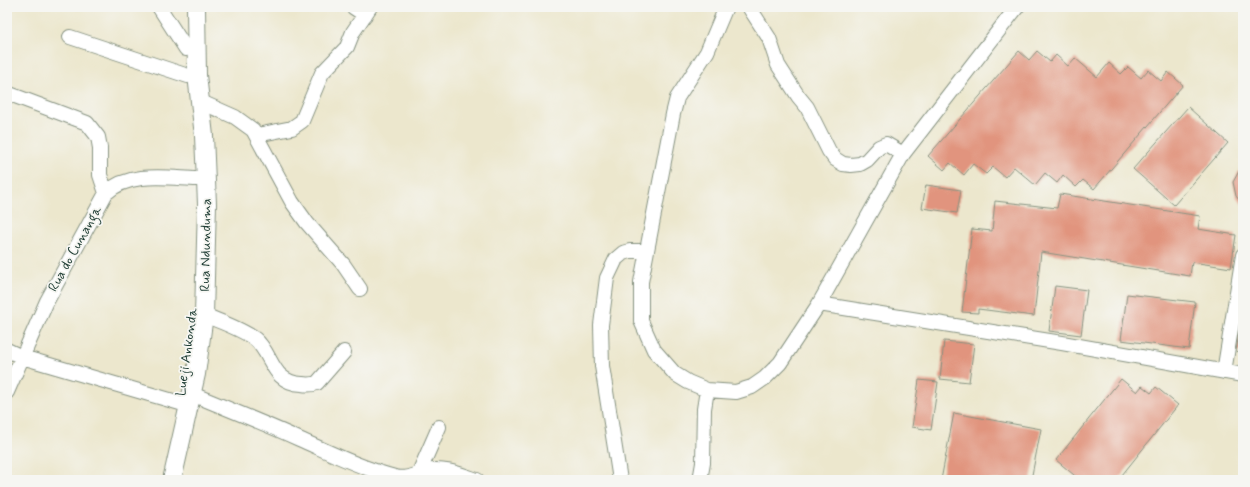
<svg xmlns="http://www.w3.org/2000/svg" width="1250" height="487" font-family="Mynerve,sans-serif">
  <rect width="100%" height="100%" fill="#f6f6f2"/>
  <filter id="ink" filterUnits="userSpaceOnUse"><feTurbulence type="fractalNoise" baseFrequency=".025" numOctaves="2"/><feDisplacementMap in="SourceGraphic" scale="8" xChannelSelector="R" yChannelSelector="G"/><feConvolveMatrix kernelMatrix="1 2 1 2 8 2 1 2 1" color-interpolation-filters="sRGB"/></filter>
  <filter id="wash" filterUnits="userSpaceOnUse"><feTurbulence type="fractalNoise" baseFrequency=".012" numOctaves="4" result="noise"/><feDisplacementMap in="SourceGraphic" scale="16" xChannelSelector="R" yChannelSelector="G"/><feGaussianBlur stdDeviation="0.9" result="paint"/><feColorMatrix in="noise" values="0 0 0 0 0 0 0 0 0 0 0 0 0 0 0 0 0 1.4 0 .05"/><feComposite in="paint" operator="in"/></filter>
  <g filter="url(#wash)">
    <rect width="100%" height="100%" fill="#ece7cd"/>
    <g id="blocks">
      <path fill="#e1947e" d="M1019 51 1029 60 1037 51 1050 62 1056 55 1068 66 1075 58 1097 77 1109 63 1121 74 1128 67 1141 78 1148 70 1161 81 1168 72 1183 85 1094 189 1083 180 1076 187 1063 175 1057 183 1045 173 1035 185 1014 167 1005 177 993 167 986 174 973 164 964 175 950 163 944 170 928 156Z
        M1188 107 1228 143 1174 205 1133 169Z
        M1243 164V205L1236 196 1233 182Z
        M926 185 961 190 957 213 922 208Z
        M1060 194 1200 216 1198 229 1236 235 1231 268 1192 262 1190 276 1041 252 1034 316 978 309V313L962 312 972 229 992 231 995 201 1057 208Z
        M1055 286 1087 290 1081 335 1049 331Z
        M1127 294 1195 302 1189 349 1121 340Z
        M1242 316H1243V353L1236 351Z
        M944 341 974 344 969 382 940 379Z
        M1121 379 1137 392 1142 386 1151 393 1156 387 1178 405 1118 480H1080L1056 460Z
        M919 380 938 382 931 430 912 427Z
        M954 413 1041 429 1031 480H941Z"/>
    </g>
  </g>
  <g filter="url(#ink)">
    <use href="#blocks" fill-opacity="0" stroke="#869280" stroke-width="1"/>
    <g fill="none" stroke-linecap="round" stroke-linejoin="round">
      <g stroke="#869280" stroke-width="16">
        <path id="minor" d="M159 7 186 49
          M353 7 365 15
          M726 7 707 52 677 98 673 114 641 282V321L654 350 675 374 688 382 707 390 736 392 752 387 765 378 780 363 819 304 1062 343 1243 375
          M749 7 769 38 778 65 798 96 807 107 829 151 835 159 843 164 851 165 860 164 867 160 879 147 886 144 903 154
          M70 37 188 76
          M7 93 87 123 98 137 100 148V175L106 193
          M199 101 235 117 253 130 292 202 307 223 343 264 360 289
          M257 135 292 128 302 121 322 73 347 47 353 32 370 7
          M819 304 903 154 1017 7
          M204 315C221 322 240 328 255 339 273 354 271 383 302 384 308 385 311 385 317 383L344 352
          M7 350 22 357 180 403
          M1224 372 1243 255
          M7 392 47 301 106 193C130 171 167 178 197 179
          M192 394C228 409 264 423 299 439 331 453 361 468 395 477 408 480 415 474 427 471 443 467 462 475 477 480
          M418 475 439 427
          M620 480 602 366 601 325 607 278 616 259 623 253 630 251H646
          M700 480 703 463 704 409 707 390"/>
      </g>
      <g stroke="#869280" stroke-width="20">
        <path id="major" d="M172 480 196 374 204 315 207 204 204 136 197 75 196 7"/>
      </g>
      <use href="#minor" stroke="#fff" stroke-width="14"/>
      <use href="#major" stroke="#fff" stroke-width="18"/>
    </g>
  </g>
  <g text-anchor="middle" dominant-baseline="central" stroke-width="3.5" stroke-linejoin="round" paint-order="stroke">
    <g font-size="14" fill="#1f3d34" stroke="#f6f6f2">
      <text transform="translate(206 245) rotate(-89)">Rua Ndunduma</text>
      <text transform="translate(75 249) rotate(-61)">Rua do Cunanga</text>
      <text transform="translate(187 352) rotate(-82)">Lueji Ankonda</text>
    </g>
  </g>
  <rect width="1250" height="487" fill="none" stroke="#f6f6f2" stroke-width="24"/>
</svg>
